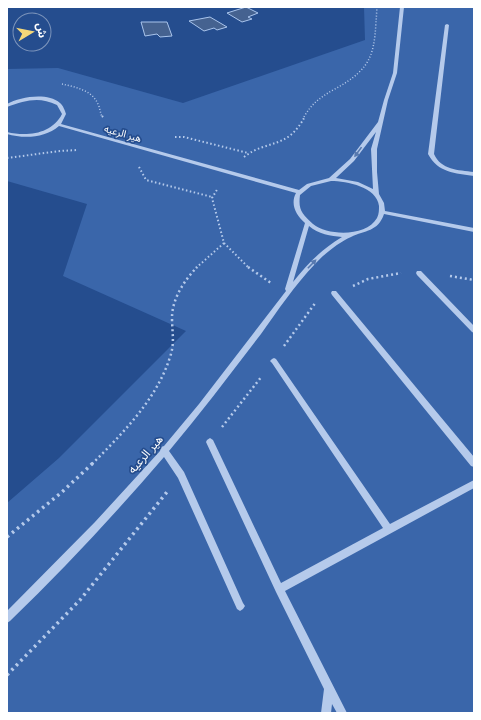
<svg xmlns="http://www.w3.org/2000/svg" width="481" height="720" font-family="'Golos Text','Noto Sans Arabic',sans-serif">
  <rect width="100%" height="100%" fill="#254d8e"/>
  <path fill="#3a66aa" d="M364 7H474V713H7V503L59 458 186 331 63 276 87 204 7 181V69L58 68 183 103 365 40Z"/>
  <path fill="#456290" stroke="#a9c4ec" d="M246 7 258 13 248 17 252 19 242 22 227 13Z
    M210 17 227 27 217 30 214 28 204 31 189 21Z
    M141 22H167L172 36 160 37 157 34 145 36Z"/>
  <g fill="none" stroke-linecap="round" stroke-linejoin="round">
    <path stroke="#b5caeb" stroke-width="1.5" stroke-dasharray="1 2" stroke-linecap="butt" d="M62 84C75 87 92 90 98 104 100 108 100 112 102 117
      M304 117C311 104 321 97 333 90 376 67 374 52 377 7"/>
    <path stroke="#b5caeb" stroke-width="2" stroke-dasharray="1.5 2.5" stroke-linecap="butt" d="M102 116 104 118
      M175 137H184L248 153
      M244 157C267 139 288 150 305 116
      M7 158 60 151 78 150
      M139 167 146 180 212 197
      M224 243 249 268
      M196 268 224 243 212 198 218 188"/>
    <path stroke="#b5caeb" stroke-width="2.5" stroke-dasharray="2 3" stroke-linecap="butt" d="M248 267 271 283
      M450 276 474 280
      M353 286 368 279 401 273
      M284 346 316 302
      M222 427 262 376
      M92 464C122 434 157 399 170 357 175 343 172 332 172 318 172 298 185 280 197 267"/>
    <path stroke="#b5caeb" stroke-width="3.5" stroke-dasharray="2.5 4" stroke-linecap="butt" d="M7 537 62 492 93 463
      M7 675 80 600 167 492"/>
    <path fill="#b5caeb" fill-rule="evenodd" d="M400 7H404L397 73 388 100 377 149V172L379 194 384 203 385 211 474 228V232L384 214C378 232 365 230 351 237 339 242 323 255 315 264 295 285 278 310 261 334 231 373 201 413 169 451L184 472 243 603 245 606 243 609 240 611 237 609 178 478 164 457C115 514 64 569 10 621L7 623V611L95 522 160 451 161 447 164 446 199 404 286 291 285 289 305 223C296 215 290 204 296 193L59 126C45 138 24 139 7 134V132C27 137 52 134 62 114L57 105C38 96 25 101 7 107V104C20 97 47 92 60 103 63 105 65 111 66 114L61 124 299 190 307 184 329 178 350 159 378 122 384 100 393 73ZM376 132 371 149 373 189 358 182 336 178 354 161ZM331 181C347 181 377 187 379 206 379 210 379 214 377 218 366 237 328 236 313 224 302 214 298 210 300 195L311 186ZM309 226C318 234 331 236 342 237 321 250 308 263 293 282Z
      M447 24 449 25 434 154C441 170 458 170 474 172V176C455 173 438 173 428 154L445 25Z
      M417 271H421L474 326V333L472 332 417 275 416 273Z
      M332 291H336L474 457V467L471 466 332 295 331 293Z
      M274 358 276 359 390 524 474 480V488L285 591 347 713H337L332 704 331 713H321L324 689 276 592 206 442 207 440 210 438 213 440 281 583 383 528 272 363 270 361 272 359Z"/>
  </g>
  <defs><path id="oneway-solid" d="M-6-.8H1V-3.2L6.5 0L1 3.2V.8H-6Z"/></defs>
  <g fill="#5779af">
    <use href="#oneway-solid" transform="translate(358 152) rotate(126)"/>
    <use href="#oneway-solid" transform="translate(312 264) rotate(-46)"/>
  </g>
  <g text-anchor="middle" dominant-baseline="central" stroke-width="3.5" stroke-linejoin="round" paint-order="stroke">
    <g font-size="10" fill="#fff" stroke="#254d8e">
      <text transform="translate(123 133) rotate(16)">هير الرعيه</text>
    </g>
    <g font-size="12" fill="#fff" stroke="#254d8e">
      <text transform="translate(145 454) rotate(-49)">هير الرعيه</text>
    </g>
  </g>
  <rect width="481" height="720" fill="none" stroke="#ffffff" stroke-width="16"/>
  <g transform="translate(32 32) rotate(80)"><circle r="19" fill="#254d8e" stroke="#7c94bb"/>
  <path d="M0-3L7 15L0 10L-7 15Z" fill="#f5d879"/>
  <text y="-6" font-size="11" font-weight="bold" text-anchor="middle" fill="#ffffff">ش</text>
  </g>
</svg>
